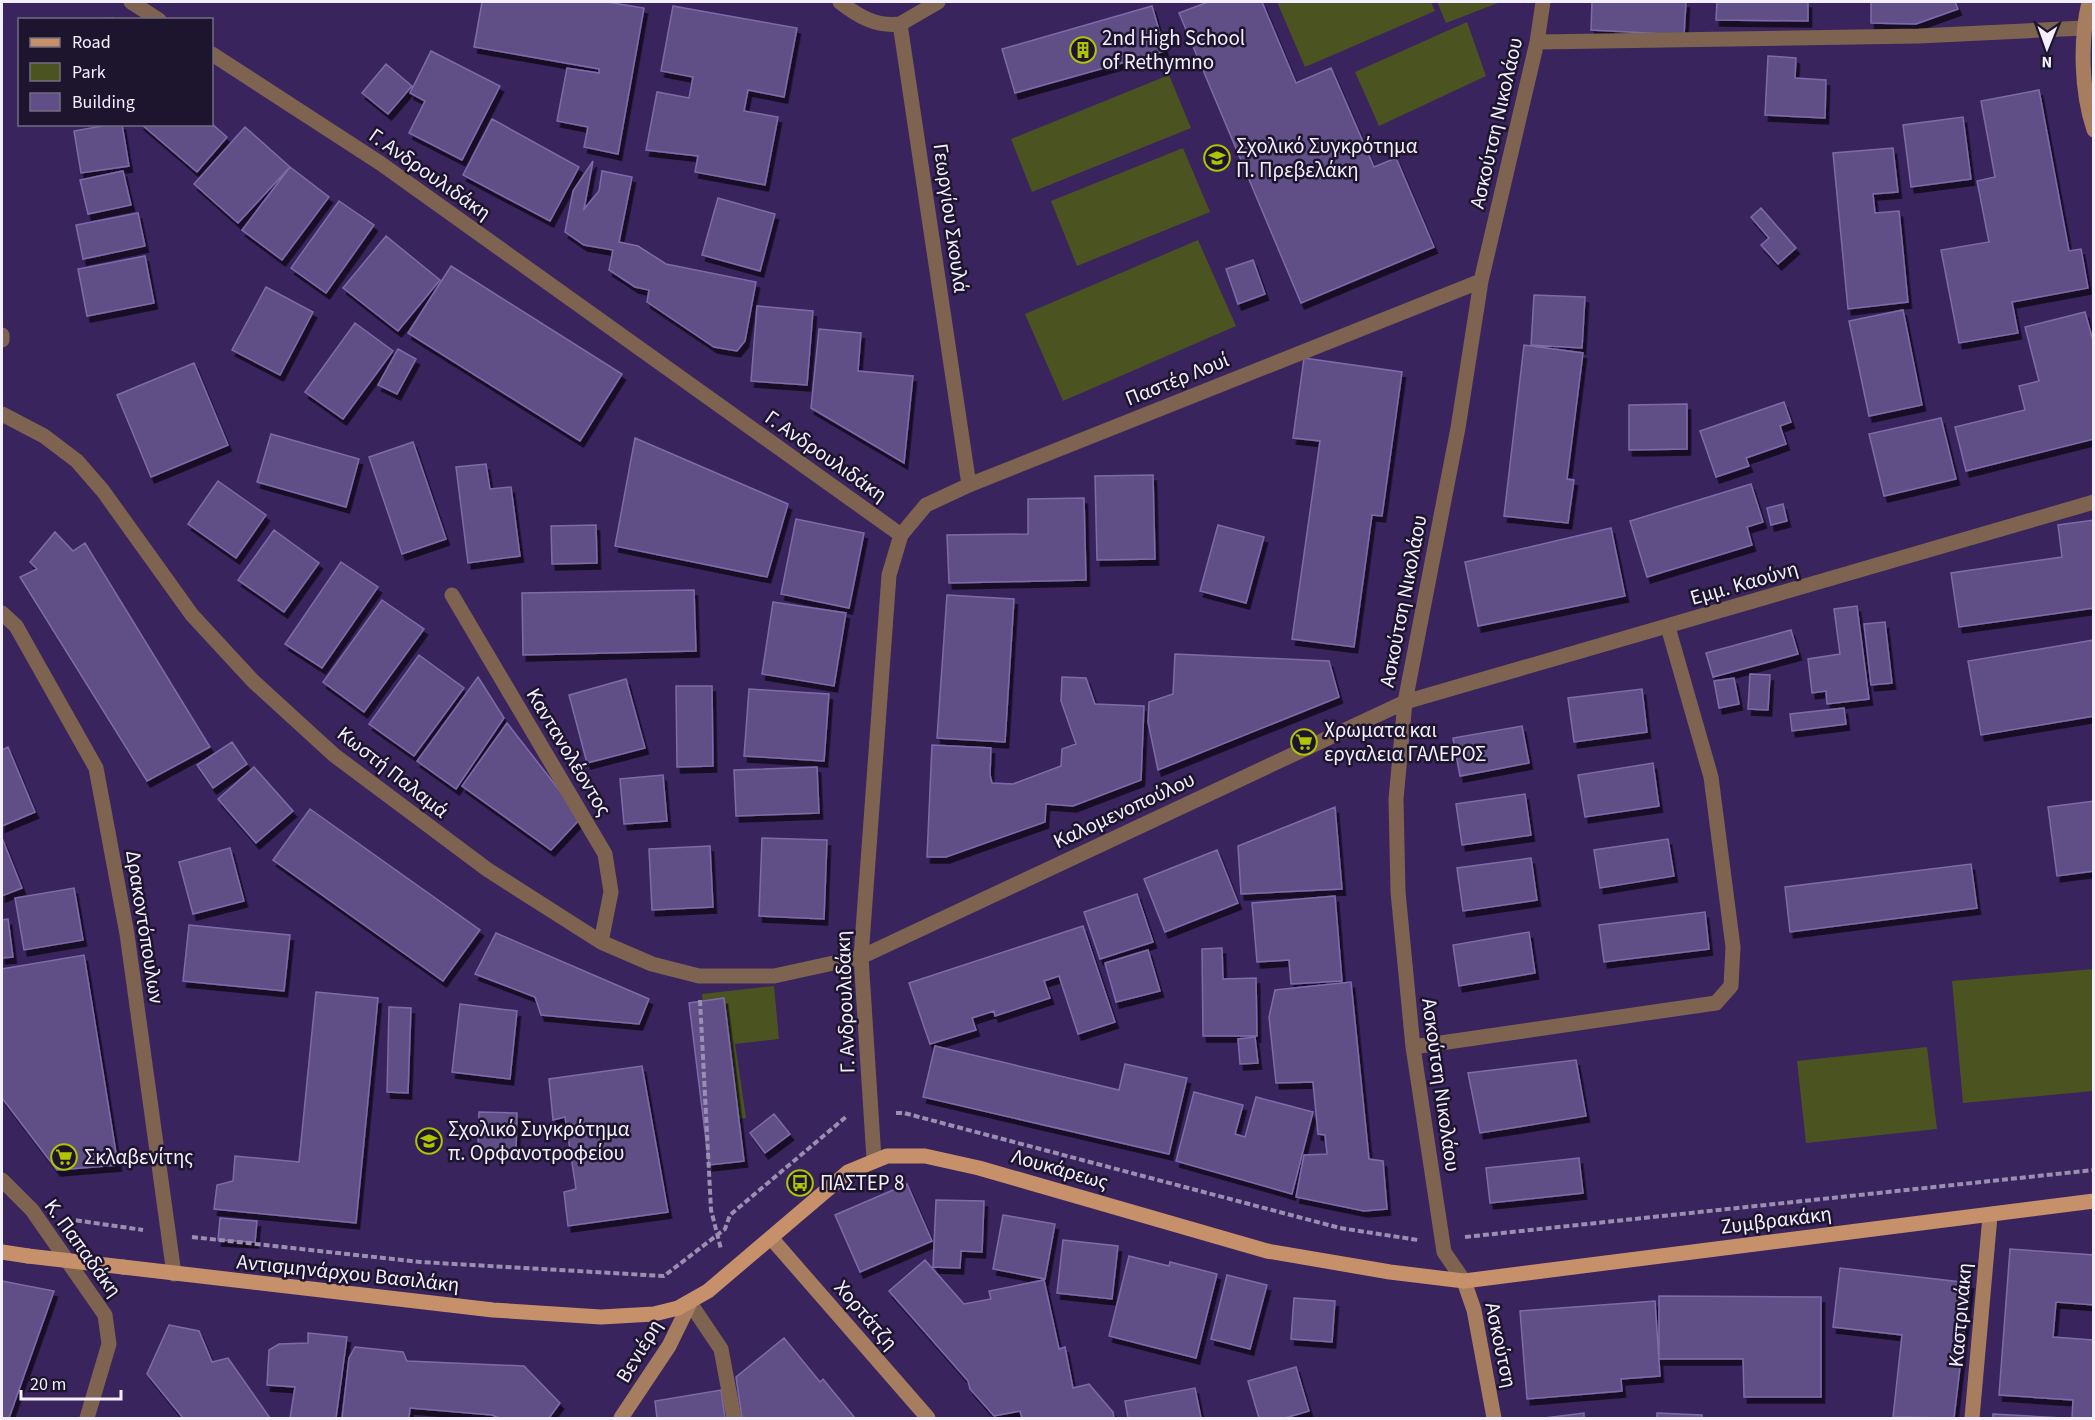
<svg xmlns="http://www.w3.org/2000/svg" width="2095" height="1420" font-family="'Source Sans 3',sans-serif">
  <defs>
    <filter id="shadow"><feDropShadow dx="3.5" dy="6" stdDeviation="0" flood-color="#0009"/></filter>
  </defs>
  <rect width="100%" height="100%" fill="#39245d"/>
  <path fill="#4b5321" d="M1277 2H1431L1435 11 1305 67Z
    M1437 2H1498V3L1446 23Z
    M1467 22 1486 76 1379 126 1355 72Z
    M1169 75 1191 128 1032 192 1011 139Z
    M1183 148 1210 212 1077 266 1051 201Z
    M1198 240 1236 326 1063 401 1025 314Z
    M2093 969V1091L1963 1103 1952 981Z
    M774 986 779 1039 735 1044 746 1118 713 1123 702 994Z
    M1927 1047 1937 1129 1806 1143 1797 1061Z"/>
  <path fill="#604f86" stroke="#7e6baa" stroke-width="1.5" filter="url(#shadow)" d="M482 2H607L644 8 618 154 584 147 588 127 557 121 567 68 599 73V69L474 47Z
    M1208 2H1262L1296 83 1331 68 1374 167 1396 158 1434 247 1301 303 1179 13Z
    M1592 2H1686L1684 35 1591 30Z
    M1717 2H1808V21L1716 20Z
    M1871 2H1955L1958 9 1916 24 1871 23Z
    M673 6 797 28 784 97 748 90 744 111 778 117 765 185 695 172 698 156 646 150 657 92 689 98 693 77 661 71Z
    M1152 6 1165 51 1015 93 1002 49Z
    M113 18V20H71Z
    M431 51 500 86 462 160 409 133 425 101 410 93Z
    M1768 56 1796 58 1795 78 1826 80 1825 118 1765 115Z
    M386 64 412 86 388 114 362 93Z
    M2039 90 2069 251 2081 249 2088 288 2012 302 2018 333 1959 343 1941 250 1989 242 1977 181 1995 177 1981 101Z
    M1963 117 1971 179 1911 187 1903 125Z
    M492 119 579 167 550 221 463 175Z
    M113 124H122L129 166 81 173 74 131Z
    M141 124H212L227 137 197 172Z
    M245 127 290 167 238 223 194 184Z
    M1893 148 1898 192 1873 194 1875 213 1899 211 1908 302 1848 309 1833 153Z
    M593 161 584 209 599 191 602 171 632 177 619 242 638 246 666 264 756 282 745 341 737 351 714 347 647 302 649 290 635 287 609 270 613 250 584 245 565 232 573 191Z
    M290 167 329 197 282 260 242 230Z
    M123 171 131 205 88 214 80 180Z
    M718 198 775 214 760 271 702 255Z
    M339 201 374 225 326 293 291 268Z
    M1761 208 1796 248 1778 264 1761 245 1769 238 1751 217Z
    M138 213 145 246 83 259 76 225Z
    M386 236 440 280 398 331 343 288Z
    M145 256 154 303 87 316 78 269Z
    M1253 260 1265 294 1238 304 1226 269Z
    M451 266 622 374 580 441 408 333Z
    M266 287 313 312 280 375 232 350Z
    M1534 295 1585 297 1582 348 1531 345Z
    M757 306 813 311 807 385 751 381Z
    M1903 310 1922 405 1869 416 1849 321Z
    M2085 312 2094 344V439L1966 471 1955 427 2025 410 2019 386 2039 381 2025 327Z
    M355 323 393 351 343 419 305 392Z
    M819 329 861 333 858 371 913 376 904 463 811 408Z
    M1524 345 1583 353 1567 479 1574 480 1568 523 1504 516Z
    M398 349 416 359 397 394 378 385Z
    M1304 358 1402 372 1382 516 1372 515 1354 647 1292 639 1320 441 1293 438Z
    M194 363 228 445 151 477 117 395Z
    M1784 402 1791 422 1780 426 1786 444 1746 458 1749 466 1716 477 1700 431Z
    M1687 404V449L1629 450V405Z
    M1941 418 1956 479 1884 496 1869 434Z
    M271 434 359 459 346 507 257 482Z
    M635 438 788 504 767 577 615 546Z
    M413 442 446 539 402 554 369 457Z
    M486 464 490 489 511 487 520 556 468 563 456 467Z
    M1153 475 1155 559 1097 560 1095 476Z
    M218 481 266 515 236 558 188 524Z
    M1751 484 1763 522 1747 527 1752 545 1647 577 1630 521Z
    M1084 498 1086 580 949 583 947 535 1028 534V499Z
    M1783 504 1787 521 1771 525 1767 508Z
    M796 519 864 533 849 608 781 594Z
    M2094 520V608L1959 627 1951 573 2062 557 2058 525Z
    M596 525 597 563 552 564 551 526Z
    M1218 525 1264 537 1246 603 1200 591Z
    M1611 528 1625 596 1478 626 1465 562Z
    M274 530 319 563 284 612 238 580Z
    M55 532 73 551 85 543 210 747 147 781 20 577 37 569 30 562Z
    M341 562 378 587 322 668 285 644Z
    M694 590 696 651 523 655 522 593Z
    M947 595 1014 599 1005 742 937 738Z
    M382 600 424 629 364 712 323 682Z
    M773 602 846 613 834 686 762 674Z
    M1857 606 1869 699 1827 704 1826 691 1812 693 1808 659 1840 654 1834 609Z
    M1885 622 1892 683 1871 685 1864 624Z
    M1791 630 1798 654 1713 677 1706 653Z
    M2094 640V716L1981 735 1968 661Z
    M1175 654 1329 661 1339 697 1158 770 1148 722 1149 702 1173 694Z
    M419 655 464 688 414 756 369 724Z
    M1750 674 1770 675 1768 710 1748 709Z
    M478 677 504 718 456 789 417 761Z
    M1062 677 1086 678 1095 704 1144 706 1141 780 1073 806 1046 804 1045 822 946 857H927L932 745 991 748 990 775 992 783 1013 784 1061 766 1062 749 1076 744 1061 701Z
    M1734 678 1739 704 1719 708 1714 681Z
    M626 679 645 748 587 763 569 695Z
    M676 686H712L713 766 677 767Z
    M749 689 829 694 824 761 744 756Z
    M1642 689 1647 732 1574 742 1568 698Z
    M1844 708 1846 724 1792 731 1790 714Z
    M507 723 581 818 551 850 462 786Z
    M1522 726 1529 763 1460 776 1453 738Z
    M232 742 247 764 213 788 197 765Z
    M8 747 35 812 2 826V750Z
    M1653 763 1659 806 1585 817 1578 775Z
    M254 767 293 811 256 843 218 799Z
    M817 767 819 813 736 816 734 770Z
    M663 775 667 821 624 824 620 779Z
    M1525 794 1531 835 1462 845 1456 804Z
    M2094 801V871L2057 876 2048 807Z
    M1335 807 1342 889 1241 894 1238 846Z
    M310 809 480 930 443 981 273 860Z
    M2 838 22 888 2 896Z
    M762 838 827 840 824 919 759 916Z
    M1668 839 1674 876 1600 888 1594 850Z
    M710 846 713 907 652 910 649 849Z
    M230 848 244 901 193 914 179 862Z
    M1217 850 1238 903 1165 932 1144 879Z
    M1531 858 1537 900 1463 911 1457 868Z
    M1971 864 1977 908 1790 932 1785 887Z
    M74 888 83 940 24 950 15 898Z
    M1137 894 1153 942 1100 959 1084 912Z
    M1335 896 1342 981 1291 984 1289 960 1257 962 1252 903Z
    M1705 912 1709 949 1604 962 1599 925Z
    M8 919 13 957 2 958V920Z
    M189 925 290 935 284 991 183 981Z
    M1083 926 1115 1022 1078 1034 1059 976 1044 981 1050 998 995 1016 994 1011 972 1018 976 1030 930 1044 909 983Z
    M1529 932 1535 973 1459 986 1453 945Z
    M496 933 649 999 639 1024 541 1015 535 997 475 974Z
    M1222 948 1223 979 1256 978 1257 1036H1203L1202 949Z
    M1148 950 1160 991 1116 1002 1105 963Z
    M84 955 118 1165 57 1170 2 1098V969Z
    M1351 982 1369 1159 1383 1161 1387 1209 1364 1211 1296 1197 1304 1155 1327 1154 1325 1135 1318 1134 1313 1082 1276 1083 1269 1017 1275 990Z
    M316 992 378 998 356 1223 214 1209 217 1185 233 1181 235 1156 299 1162Z
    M724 998 744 1161 709 1165 689 1003Z
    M460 1004 517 1011 510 1079 452 1072Z
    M389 1007 411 1008 408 1093 387 1092Z
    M1255 1037 1258 1063 1240 1064 1238 1039Z
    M935 1046 1119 1090 1125 1064 1187 1078 1169 1154 923 1097Z
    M1576 1060 1586 1116 1480 1133 1468 1073Z
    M642 1066 668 1212 568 1226 564 1192 576 1189 565 1117 553 1120 549 1079Z
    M1194 1092 1243 1105 1235 1134 1245 1137 1256 1097 1313 1112 1292 1194 1176 1161Z
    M479 1112 517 1113 516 1151 478 1149Z
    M774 1114 790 1134 765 1153 750 1133Z
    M1579 1158 1583 1193 1490 1203 1486 1168Z
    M907 1184 932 1241 860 1272 835 1215Z
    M936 1200 984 1201 982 1252 961 1251 960 1268 933 1267Z
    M1003 1215 1055 1224 1045 1279 993 1269Z
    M220 1218 257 1221 255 1242 218 1240Z
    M1063 1240 1118 1246 1112 1299 1057 1293Z
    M2010 1249 2094 1255V1305L2056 1302 2053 1337 2093 1340 2094 1418H2072L2073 1400 1999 1395Z
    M1129 1256 1169 1266 1170 1262 1217 1274 1196 1358 1109 1336Z
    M925 1260 964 1304 991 1299 989 1291 1044 1280 1059 1349 1065 1347 1073 1388 1089 1384 1113 1412 1114 1418H1022L1020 1411 994 1416 970 1389 968 1381 889 1291Z
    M1840 1268 1970 1283 1954 1418 1893 1417 1902 1335 1833 1327Z
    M1227 1275 1267 1285 1250 1349 1211 1339Z
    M2 1281 54 1291 9 1418H2Z
    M1659 1296 1821 1297V1397H1744L1743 1359H1659Z
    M1294 1298 1335 1301 1332 1342 1291 1339Z
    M1655 1301 1660 1376 1621 1379 1622 1391 1527 1399 1520 1311Z
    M169 1325 199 1331 212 1362 228 1358 270 1418H183L147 1374Z
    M308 1333 347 1337 336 1418H290L295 1387 267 1385 269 1350 279 1344 308 1343Z
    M784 1338 820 1382 823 1379 855 1418H742L736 1377Z
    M355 1347 403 1352 407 1361 524 1366 560 1403 549 1418H499L492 1415 410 1408 409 1418H342L349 1358Z
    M1296 1367 1309 1411 1285 1418H1259L1248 1381Z
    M1195 1388 1201 1418H1128L1125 1401Z
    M721 1390 725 1418H657L655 1401Z
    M1584 1413V1418H1544Z
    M1657 1413 1702 1415V1418H1657Z
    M1993 1414 2063 1418H1993Z"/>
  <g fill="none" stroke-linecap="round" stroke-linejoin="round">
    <path stroke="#9a8eb1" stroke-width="4" stroke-dasharray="6 3" stroke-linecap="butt" d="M700 1000 711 1210 721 1249
      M896 1113H904L1340 1228 1418 1240
      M67 1219 143 1230
      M192 1237 420 1262 664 1276 725 1229 730 1215 847 1116
      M1465 1237 2094 1170"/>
    <path stroke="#7d6350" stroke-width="15" d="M2 335V340"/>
    <path stroke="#7d6350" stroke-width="15" d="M131 2 159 20
      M840 2C858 16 876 27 900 24L969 485
      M900 24 938 2
      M1537 42 1919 36 2083 28
      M212 54 380 163 901 535
      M2 414 44 436 77 461 103 491 192 615 253 681 334 755 488 870 601 942 652 964 699 976H774L861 957 1405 702 2094 502
      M452 595 605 854 611 892 601 942
      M2 613 16 626 96 768 127 934 174 1274
      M1413 1047 1716 1003 1731 986 1733 947 1711 777 1668 627
      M874 1159 861 957 889 575 901 535 926 505 969 485 1481 281
      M2 1180 32 1210 105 1315 109 1344 87 1418
      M1464 1281 1444 1252 1413 1047 1398 892 1396 799 1405 702 1458 428 1481 281 1537 42 1543 2
      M690 1303 721 1349 734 1418"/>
    <path stroke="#a67d5f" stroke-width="15" d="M2089 2C2080 41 2081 91 2094 130
      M772 1239 928 1418
      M1464 1281 1474 1310 1494 1418
      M621 1418 669 1346 690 1303
      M1972 1418 1990 1216"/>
    <path stroke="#c6916a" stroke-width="15" d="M2 1252 28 1256
      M123 1267 493 1310 601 1317 654 1314 678 1308 708 1291 848 1172 887 1156H925L979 1168 1267 1251 1390 1272 1464 1281 2094 1201"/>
    <path stroke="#c6916a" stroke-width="15" d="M28 1256 123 1267"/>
  </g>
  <defs>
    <g id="building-ring" transform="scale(1.35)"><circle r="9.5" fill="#1d152e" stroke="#b0c501" stroke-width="1.5"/><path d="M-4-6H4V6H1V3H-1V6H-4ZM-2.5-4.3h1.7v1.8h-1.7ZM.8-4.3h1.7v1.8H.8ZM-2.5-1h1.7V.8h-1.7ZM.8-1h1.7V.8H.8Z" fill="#b0c501"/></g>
    <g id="school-ring" transform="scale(1.35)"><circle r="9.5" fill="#1d152e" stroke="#b0c501" stroke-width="1.5"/><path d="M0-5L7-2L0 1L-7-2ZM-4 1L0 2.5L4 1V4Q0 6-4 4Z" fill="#b0c501"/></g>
    <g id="supermarket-ring" transform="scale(1.35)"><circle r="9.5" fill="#1d152e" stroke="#b0c501" stroke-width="1.5"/><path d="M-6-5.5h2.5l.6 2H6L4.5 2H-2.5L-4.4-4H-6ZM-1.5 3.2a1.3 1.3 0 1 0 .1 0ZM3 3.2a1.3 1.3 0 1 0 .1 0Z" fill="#b0c501"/></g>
    <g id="bus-ring" transform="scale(1.35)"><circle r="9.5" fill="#1d152e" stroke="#b0c501" stroke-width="1.5"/><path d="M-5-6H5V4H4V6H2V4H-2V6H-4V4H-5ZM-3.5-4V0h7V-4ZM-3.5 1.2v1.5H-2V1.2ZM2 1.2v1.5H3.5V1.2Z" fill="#b0c501"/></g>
  </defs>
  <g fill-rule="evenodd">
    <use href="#building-ring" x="1083" y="50"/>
    <use href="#school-ring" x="1217" y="158"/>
    <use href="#supermarket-ring" x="1304" y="742"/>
    <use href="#school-ring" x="429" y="1141"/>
    <use href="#supermarket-ring" x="64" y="1157"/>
    <use href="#bus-ring" x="800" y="1183"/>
  </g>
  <g text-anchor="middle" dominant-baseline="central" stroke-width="5" stroke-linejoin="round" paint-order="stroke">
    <g font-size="21" fill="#f3effe" stroke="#1d152e" text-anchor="start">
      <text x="1102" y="38">2nd High School<tspan x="1102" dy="24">of Rethymno</tspan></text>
      <text x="1236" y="146">Σχολικό Συγκρότημα<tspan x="1236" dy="24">Π. Πρεβελάκη</tspan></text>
      <text x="1324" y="730">Χρωματα και<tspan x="1324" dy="24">εργαλεια ΓΑΛΕΡΟΣ</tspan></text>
      <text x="448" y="1129">Σχολικό Συγκρότημα<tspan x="448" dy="24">π. Ορφανοτροφείου</tspan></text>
      <text x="84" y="1157">Σκλαβενίτης</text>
      <text x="820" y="1183">ΠΑΣΤΕΡ 8</text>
    </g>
    <g font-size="21" fill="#f3effe" stroke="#1d152e">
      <text transform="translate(1496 123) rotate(-77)">Ασκούτση Νικολάου</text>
      <text transform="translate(430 174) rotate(35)">Γ. Ανδρουλιδάκη</text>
      <text transform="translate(951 218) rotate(82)">Γεωργίου Σκουλά</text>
      <text transform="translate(1177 379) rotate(-22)">Παστέρ Λουί</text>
      <text transform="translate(826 456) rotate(35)">Γ. Ανδρουλιδάκη</text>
      <text transform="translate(1744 583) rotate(-16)">Εμμ. Καούνη</text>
      <text transform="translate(1403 601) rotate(-79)">Ασκούτση Νικολάου</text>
      <text transform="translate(569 752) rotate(59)">Καντανολέοντος</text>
      <text transform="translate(393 772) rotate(38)">Κωστή Παλαμά</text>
      <text transform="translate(1124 810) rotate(-25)">Καλομενοπούλου</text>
      <text transform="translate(145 927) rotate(81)">Δρακοντόπουλων</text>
      <text transform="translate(845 1002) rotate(-92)">Γ. Ανδρουλιδάκη</text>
      <text transform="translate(1441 1085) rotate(82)">Ασκούτση Νικολάου</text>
      <text transform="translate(1060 1169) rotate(16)">Λουκάρεως</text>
      <text transform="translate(1776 1220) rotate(-7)">Ζυμβρακάκη</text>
      <text transform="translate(83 1248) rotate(54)">Κ. Παπαδάκη</text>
      <text transform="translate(348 1273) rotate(6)">Αντισμηνάρχου Βασιλάκη</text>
      <text transform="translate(866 1315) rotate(49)">Χορτάτζη</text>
      <text transform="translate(1960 1315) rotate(-85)">Καστρινάκη</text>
      <text transform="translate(1501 1345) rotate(78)">Ασκούτση</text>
      <text transform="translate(639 1351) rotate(-59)">Βενιέρη</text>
    </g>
  </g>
  <rect width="2095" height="1420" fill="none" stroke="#f3effe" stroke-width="6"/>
  <rect x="18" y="18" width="195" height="108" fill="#1d152e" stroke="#736c81" stroke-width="1.5"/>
  <rect x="30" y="38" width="30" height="9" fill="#c6916a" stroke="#736c81" stroke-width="1.5"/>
  <text x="72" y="48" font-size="18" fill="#f3effe">Road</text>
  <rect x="30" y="63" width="30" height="18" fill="#4b5321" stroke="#736c81" stroke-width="1.5"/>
  <text x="72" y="78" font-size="18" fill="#f3effe">Park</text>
  <rect x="30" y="93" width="30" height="18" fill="#604f86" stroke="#736c81" stroke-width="1.5"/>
  <text x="72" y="108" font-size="18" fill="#f3effe">Building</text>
  <g transform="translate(2047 48) rotate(181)" stroke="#1d152e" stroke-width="4.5" paint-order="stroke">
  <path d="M0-4.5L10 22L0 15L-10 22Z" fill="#f3effe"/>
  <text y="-9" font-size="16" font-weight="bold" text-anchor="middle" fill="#f3effe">N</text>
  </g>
  <path d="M21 1390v9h100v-9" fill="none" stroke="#f3effe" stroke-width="3"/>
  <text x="30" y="1390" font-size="18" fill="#f3effe" stroke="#1d152e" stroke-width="4.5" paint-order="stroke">20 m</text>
</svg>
